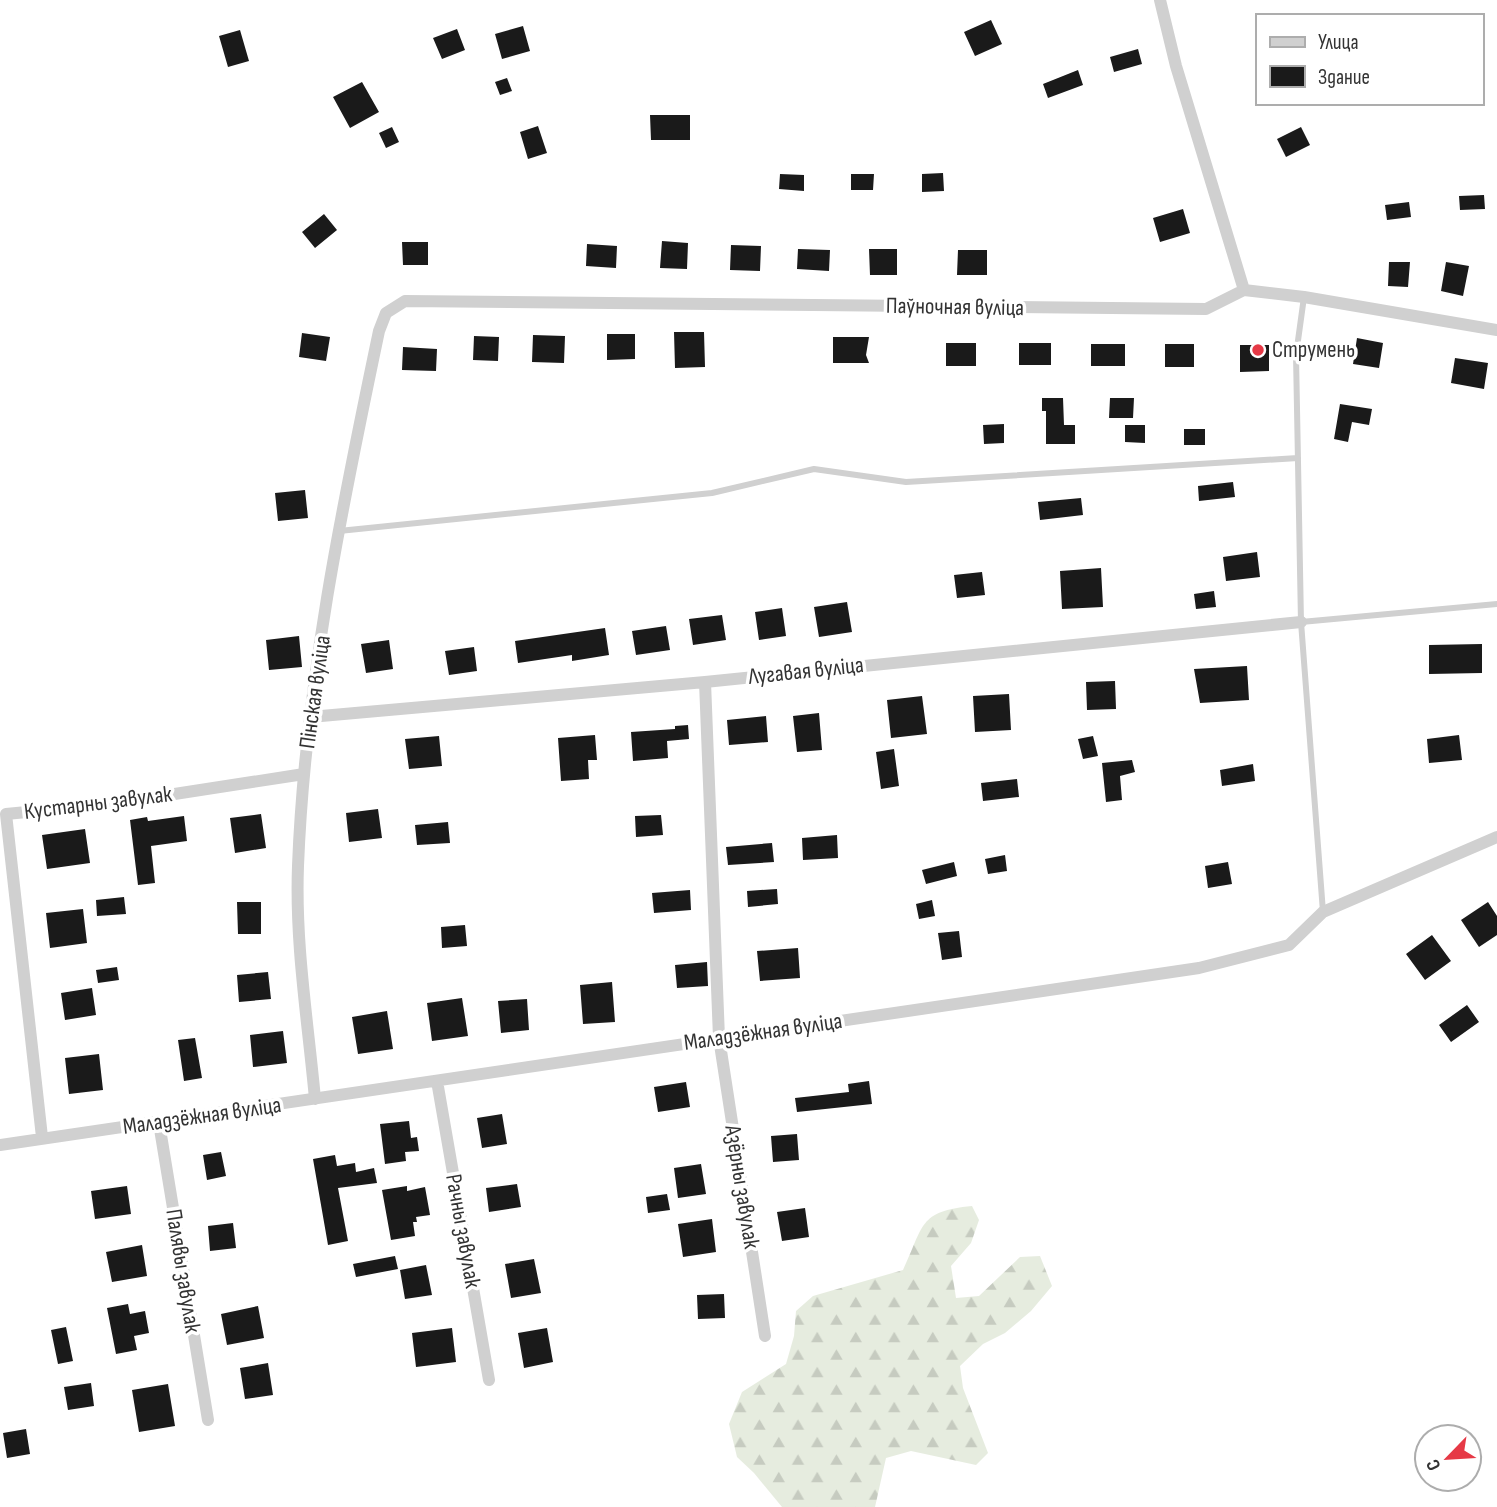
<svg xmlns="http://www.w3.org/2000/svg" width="1497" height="1507" font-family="'Sofia Sans Condensed',sans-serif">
  <defs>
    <pattern id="forest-firs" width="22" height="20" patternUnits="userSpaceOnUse" patternTransform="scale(1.75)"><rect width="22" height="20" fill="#e6ecdf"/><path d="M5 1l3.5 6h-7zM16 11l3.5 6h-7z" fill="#c6cbc0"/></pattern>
  </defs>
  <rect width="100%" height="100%" fill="#fff"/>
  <path fill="url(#forest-firs)" d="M972 1206 979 1220 971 1243 951 1266 956 1298 979 1296 1020 1257 1040 1256 1052 1286 1031 1311 1005 1333 983 1344 960 1366 963 1388 988 1453 976 1465 911 1451 886 1458 875 1507H782L754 1473 737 1457 729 1424 742 1392 786 1364 794 1336 796 1311 813 1296 903 1270C924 1226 918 1211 972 1206Z"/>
  <path fill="#1a1a1a" d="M991 20 1002 44 975 56 964 32Z
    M523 26 530 51 502 59 495 34Z
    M457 29 465 50 442 59 433 38Z
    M240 30 249 61 228 67 219 36Z
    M1138 49 1142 64 1114 72 1110 57Z
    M1078 70 1083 85 1048 98 1043 84Z
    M507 78 512 91 500 95 495 82Z
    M362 82 379 112 350 128 333 97Z
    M650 115H690V140H651Z
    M538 126 547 153 528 159 520 132Z
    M392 127 399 142 386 148 379 133Z
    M1301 127 1310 145 1286 157 1277 139Z
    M943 173 944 191 922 192V174Z
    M780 174 804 175V191L779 189Z
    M851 174H874L873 190H851Z
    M1484 195 1485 209 1460 210 1459 196Z
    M1409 202 1411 217 1387 220 1385 205Z
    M1183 209 1190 233 1160 242 1153 218Z
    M324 214 337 230 315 248 302 232Z
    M662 241 688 243 687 269 660 268Z
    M402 242H428V265H403Z
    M587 244 617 246 616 268 586 266Z
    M731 245 761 246 760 271 730 270Z
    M798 249 830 250 829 271 797 269Z
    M869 249H897V275H870Z
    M958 250H987V275H957Z
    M1389 262H1410L1408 287 1388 286Z
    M1446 262 1469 266 1463 296 1441 291Z
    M674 332H704L705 367 675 368Z
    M302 333 330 337 326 361 299 357Z
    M607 334H635V359L607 360Z
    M533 335 565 336 564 363 532 362Z
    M474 336 499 337 498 361 473 360Z
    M833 337H869L866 355 869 363H833Z
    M1357 338 1383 343 1379 368 1353 364Z
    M946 343H976V366H946Z
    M1019 343H1051V365H1019Z
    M1091 344H1125V366H1091Z
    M1165 344H1194V367H1165Z
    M1240 345H1269V371L1240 372Z
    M403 347 437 349 436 371 402 370Z
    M1455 358 1488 363 1484 389 1451 383Z
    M1042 398H1063L1064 425H1075V444H1046V411H1042Z
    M1110 398H1134L1133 418H1109Z
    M1340 404 1372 409 1369 425 1352 422 1348 442 1334 439Z
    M1004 424V443L984 444 983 425Z
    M1125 425H1145V443L1125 442Z
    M1184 429H1205V445H1184Z
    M1233 482 1235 497 1199 501 1198 486Z
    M305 490 308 518 278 521 275 493Z
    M1081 498 1083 515 1040 520 1038 502Z
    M1257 552 1260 577 1226 581 1223 557Z
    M1101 568 1103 607 1062 609 1060 571Z
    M982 572 985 595 957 598 954 575Z
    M1214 591 1216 607 1196 609 1194 594Z
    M847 602 852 632 819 637 814 607Z
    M782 608 786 636 759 640 755 612Z
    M722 615 726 640 693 645 689 619Z
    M666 626 670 650 636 655 632 631Z
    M605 628 609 655 572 661V655L518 663 515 641Z
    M299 636 302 667 269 670 266 640Z
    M389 640 393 669 366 673 361 644Z
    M1482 644V673L1429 674V645Z
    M474 647 477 671 449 675 445 651Z
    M1247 666 1249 700 1200 703 1194 669Z
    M1115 681 1116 709 1087 710 1086 682Z
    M1009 694 1011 730 975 732 973 696Z
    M922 696 927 734 891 738 887 700Z
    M819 713 822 750 797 752 793 716Z
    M766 716 768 742 729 745 727 720Z
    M688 725 689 739 667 741 668 758 633 761 631 732 675 729V726Z
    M595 735 597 760H588L589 779 561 781 558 738Z
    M1459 735 1462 760 1429 763 1427 739Z
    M439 736 442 766 409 769 405 739Z
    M1093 736 1098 756 1083 759 1078 739Z
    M894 749 899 786 881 789 876 752Z
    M1132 760 1135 772 1120 776 1122 800 1106 802 1102 763Z
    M1253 764 1255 781 1222 786 1220 770Z
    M1017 779 1019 797 983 801 981 783Z
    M378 809 382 838 349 842 346 813Z
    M261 814 266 848 235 853 230 818Z
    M661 815 663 835 636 837 635 816Z
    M184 816 187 841 151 846 155 883 138 885 130 820 147 817 148 821Z
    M448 822 450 843 417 845 415 825Z
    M85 829 90 863 47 869 42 835Z
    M837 835 838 858 803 860 802 838Z
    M772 843 774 862 728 865 726 847Z
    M1005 855 1007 871 988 874 985 859Z
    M954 862 957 876 926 884 922 870Z
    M1228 862 1232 884 1208 888 1205 866Z
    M777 889 778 904 748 907 747 891Z
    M690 890 691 910 654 913 652 893Z
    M124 897 126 914 97 916 96 900Z
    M932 900 935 916 919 919 916 904Z
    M237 902H261V934H238Z
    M1488 902 1497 916V935L1479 947 1461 920Z
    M83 909 87 943 50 948 46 913Z
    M465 925 467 946 442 948 441 927Z
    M959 931 962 957 942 960 938 933Z
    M1432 935 1451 961 1425 980 1406 954Z
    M798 948 800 978 760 981 757 951Z
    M707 962 708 986 677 988 675 965Z
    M117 967 119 980 98 983 96 970Z
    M268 972 271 999 239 1002 237 975Z
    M612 982 615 1022 583 1024 580 985Z
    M92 988 96 1015 65 1020 61 993Z
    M462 998 468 1036 432 1041 427 1003Z
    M527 999 529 1030 501 1033 498 1001Z
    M1467 1005 1479 1022 1451 1042 1439 1025Z
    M387 1011 393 1049 358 1054 352 1017Z
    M283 1031 287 1063 253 1067 250 1035Z
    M195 1038 202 1078 184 1081 178 1040Z
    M99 1054 103 1090 69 1094 65 1058Z
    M869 1081 872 1104 797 1112 795 1098 849 1092 848 1084Z
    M686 1082 690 1107 658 1112 654 1087Z
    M502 1114 507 1144 482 1148 477 1118Z
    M409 1121 411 1138 417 1137 419 1151 405 1152 406 1161 385 1164 380 1124Z
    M797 1134 799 1160 773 1162 771 1136Z
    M221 1152 226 1176 207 1180 203 1155Z
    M335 1155 337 1166 355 1163 356 1172 374 1168 377 1183 338 1188 348 1241 328 1245 313 1159Z
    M701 1164 706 1194 678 1198 674 1168Z
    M517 1184 521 1207 489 1212 486 1188Z
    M127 1186 131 1214 95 1219 91 1191Z
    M407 1186V1191L425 1187 430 1215 416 1217 417 1222H413L415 1236 391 1240 382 1190Z
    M667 1194 670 1210 648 1213 646 1197Z
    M805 1208 809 1237 782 1241 777 1212Z
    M712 1219 716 1252 683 1257 678 1224Z
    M233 1223 236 1248 210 1251 208 1226Z
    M142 1245 147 1276 112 1282 106 1252Z
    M395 1256 398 1269 356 1277 353 1264Z
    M534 1259 541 1293 511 1298 505 1264Z
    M426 1265 432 1295 405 1299 400 1270Z
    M724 1294 725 1318 698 1319 697 1295Z
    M128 1304 130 1314 145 1311 149 1333 134 1336 137 1350 116 1354 107 1308Z
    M258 1306 264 1338 227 1345 221 1314Z
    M66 1327 73 1361 58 1364 51 1330Z
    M452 1328 456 1362 416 1367 412 1333Z
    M547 1328 553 1362 524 1368 518 1333Z
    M268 1363 273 1395 245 1399 240 1368Z
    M91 1383 94 1406 68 1410 64 1387Z
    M168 1384 175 1426 139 1432 132 1390Z
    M26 1429 30 1454 7 1458 3 1433Z"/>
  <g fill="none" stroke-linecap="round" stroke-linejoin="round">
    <path stroke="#d0d0d0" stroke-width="6" d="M1304 297 1296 355 1301 622 1323 912
      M339 531 712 493 814 469 906 482 1298 458
      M1301 622 1497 604"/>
    <path stroke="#d0d0d0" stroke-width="12" d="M1160 0 1176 66 1244 290
      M705 682 719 1038 765 1336
      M310 717 705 682 1301 622
      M437 1081 489 1380
      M315 1099C308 1022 295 944 298 866 305 685 342 507 379 331L386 313 405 301 1206 309 1244 290 1304 297 1497 330
      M159 1123 208 1420
      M42 1137 6 814 110 804 304 774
      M0 1145 1199 968 1289 945 1323 912 1497 837"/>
  </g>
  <circle fill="#e63946" stroke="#fff" stroke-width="2.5" cx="1258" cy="350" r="7"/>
  <g text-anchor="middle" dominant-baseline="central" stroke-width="7" stroke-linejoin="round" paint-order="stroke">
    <g font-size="23" fill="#333" stroke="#fff">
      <text transform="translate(955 307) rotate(1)">Паўночная вуліца</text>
      <text transform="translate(806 671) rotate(-6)">Лугавая вуліца</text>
      <text transform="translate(315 692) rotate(-82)">Пінская вуліца</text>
      <text transform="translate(98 803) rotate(-7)">Кустарны завулак</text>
      <text transform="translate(763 1032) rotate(-8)">Маладзёжная вуліца</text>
      <text transform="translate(202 1116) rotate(-8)">Маладзёжная вуліца</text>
      <text transform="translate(742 1187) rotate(81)">Азёрны завулак</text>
      <text transform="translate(463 1231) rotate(80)">Рачны завулак</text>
      <text transform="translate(183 1271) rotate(81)">Палявы завулак</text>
    </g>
    <g font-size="23" fill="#333" stroke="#fff" text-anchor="start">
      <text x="1272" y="350">Струмень</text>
    </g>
  </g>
  <rect x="1256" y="14" width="228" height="91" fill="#ffffff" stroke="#adadad" stroke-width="2"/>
  <rect x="1270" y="37" width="35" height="10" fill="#d0d0d0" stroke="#adadad" stroke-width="2"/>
  <text x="1318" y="49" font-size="21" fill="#333333">Улица</text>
  <rect x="1270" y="66" width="35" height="21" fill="#1a1a1a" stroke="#adadad" stroke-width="2"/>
  <text x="1318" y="84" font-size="21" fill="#333333">Здание</text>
  <g transform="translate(1448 1458) rotate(245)"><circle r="33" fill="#ffffff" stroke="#adadad" stroke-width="2"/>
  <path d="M0-5L12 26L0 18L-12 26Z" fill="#e63946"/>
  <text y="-10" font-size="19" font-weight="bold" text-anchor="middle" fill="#333333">С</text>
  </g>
</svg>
